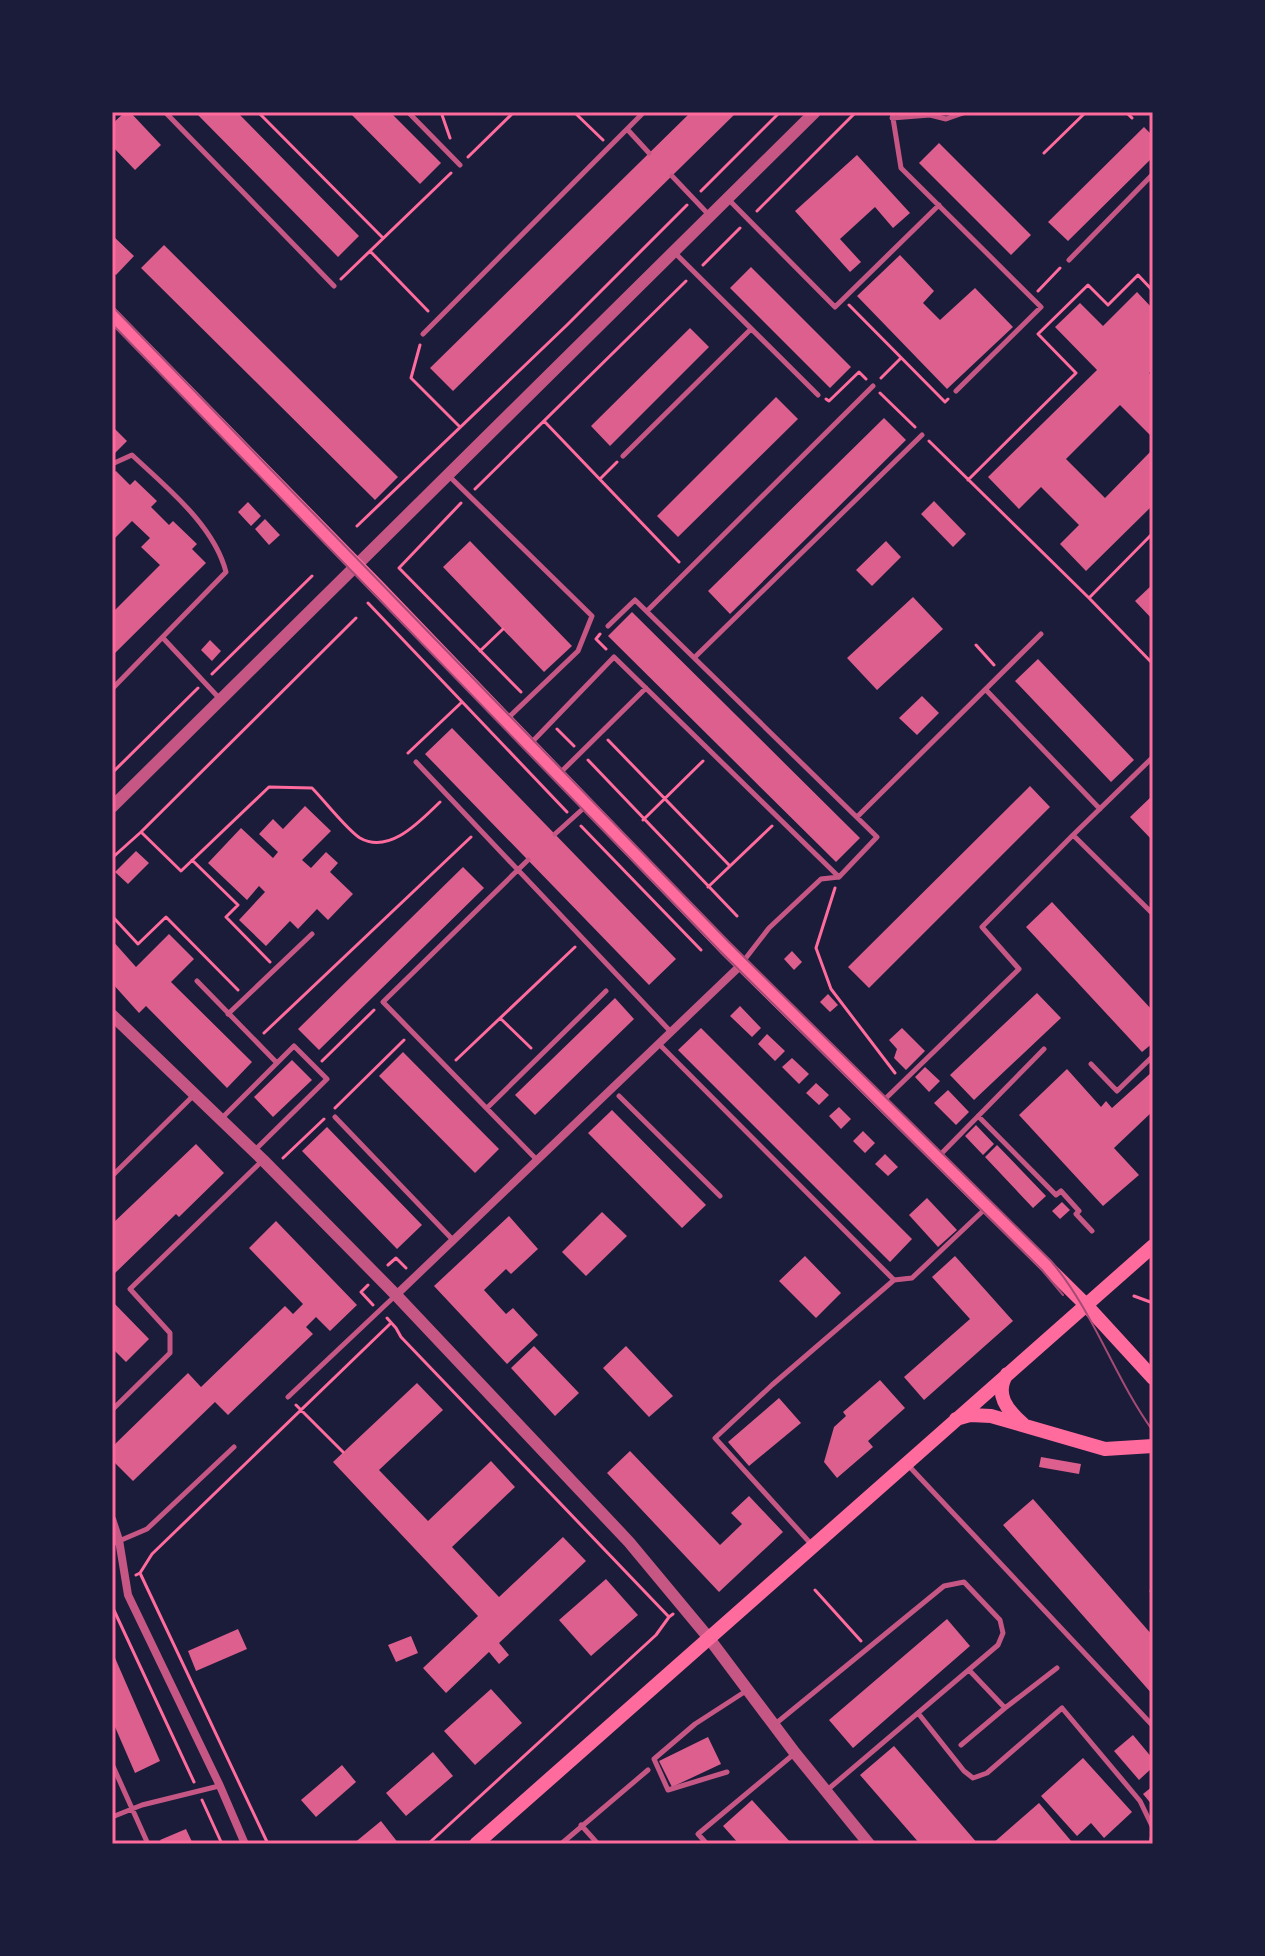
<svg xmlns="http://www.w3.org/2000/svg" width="1265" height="1956" font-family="Arial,sans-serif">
  <rect width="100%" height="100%" fill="#1b1b3a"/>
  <path fill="#dd5f8e" d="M125 112H130L161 145 135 170 112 146V124Z
    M195 112H237L359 236 338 257Z
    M349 112H390L441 163 420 184Z
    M691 112H737L453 391 430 368Z
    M1144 127 1153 136V157L1068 241 1048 222Z
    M939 143 1031 235 1011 255 919 163Z
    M857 155 910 213 893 228 875 207 840 239 861 262 850 272 795 211Z
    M112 235 134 256 116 275 112 271Z
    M164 245 398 477 375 500 141 268Z
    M900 255 934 291 923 303 940 320 975 288 1013 327 947 389 857 296Z
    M751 267 851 367 830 388 730 288Z
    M1137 292 1153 309V369L1149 373 1153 377V438L1120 405 1066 459 1105 498 1153 449V505L1086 571 1060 544 1079 525 1041 487 1019 509 988 477 1097 370 1055 327 1080 303 1103 326Z
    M690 328 709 347 610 446 591 426Z
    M776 397 798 419 678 537 657 516Z
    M884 418 906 440 730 614 708 591Z
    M112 426 127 441 114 454 112 452Z
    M116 471 130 485 135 480 157 501 151 507 169 525 173 521 197 544 192 549 206 563 112 656V613L160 565 141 547 150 538 132 521 114 539 112 537V474Z
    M934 501 966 534 953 547 921 514Z
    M248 502 261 516 251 526 238 512Z
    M265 519 280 535 269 545 255 529Z
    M470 541 572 646 544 672 443 567Z
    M886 541 901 557 872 586 856 570Z
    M1153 584V620L1135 601Z
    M913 597 943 629 877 690 847 658Z
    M632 612 860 838 836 862 608 636Z
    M210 640 221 651 212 661 201 650Z
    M1038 659 1134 760 1111 782 1015 681Z
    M922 696 939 713 917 735 899 718Z
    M452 728 676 959 649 985 425 754Z
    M1030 786 1050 807 869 988 848 967Z
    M1153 795V841L1130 817Z
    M305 806 331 831 302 860 311 868 326 852 338 863 330 872 353 894 328 920 317 909 298 929 290 921 266 946 239 920 265 892 259 886 247 900 208 863 241 828 273 858 278 852 259 834 273 819 283 829Z
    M136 851 149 863 128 884 115 872Z
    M463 867 484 888 319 1050 298 1029Z
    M1052 902 1153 1011V1043L1142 1052 1026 927Z
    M169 934 194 959 171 982 252 1062 227 1088 146 1006 139 1013 112 983V940L136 967Z
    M792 951 802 962 794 970 784 959Z
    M1037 993 1061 1018 974 1100 950 1075Z
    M828 994 838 1005 830 1012 820 1002Z
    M615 998 634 1019 535 1115 515 1095Z
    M740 1006 761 1028 752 1037 730 1016Z
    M701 1028 912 1239 890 1262 678 1050Z
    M902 1028 925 1051 906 1070 894 1058 897 1049 889 1040Z
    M767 1034 785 1051 775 1061 758 1044Z
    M403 1052 499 1149 475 1173 379 1076Z
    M792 1058 809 1074 799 1084 782 1067Z
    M292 1060 312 1080 273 1117 254 1097Z
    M925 1067 940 1081 929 1092 915 1077Z
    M1067 1069 1101 1107 1106 1101 1112 1108 1153 1071V1111L1114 1148 1139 1175 1103 1206 1019 1115Z
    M816 1083 829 1095 819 1105 806 1093Z
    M948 1090 969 1112 956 1125 934 1103Z
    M839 1107 851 1119 841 1129 829 1116Z
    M612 1110 706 1205 682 1228 588 1133Z
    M976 1125 994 1144 983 1155 965 1136Z
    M327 1127 422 1225 397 1249 302 1151Z
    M863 1131 875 1143 865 1153 853 1141Z
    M196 1144 224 1173 179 1217 176 1214 112 1276V1224Z
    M997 1145 1046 1196 1033 1208 985 1157Z
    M885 1154 898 1167 888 1176 875 1164Z
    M927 1198 957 1230 938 1247 909 1215Z
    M1062 1202 1070 1210 1060 1219 1052 1211Z
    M602 1212 627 1236 586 1276 562 1252Z
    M509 1216 538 1249 511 1274 506 1269 484 1290 506 1314 513 1308 538 1335 507 1364 434 1286Z
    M276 1221 357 1305 330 1331 316 1317 306 1327 313 1334 228 1415 215 1402 133 1481 112 1460V1447L188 1373 201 1387 285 1306 293 1314 303 1304 249 1248Z
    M805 1256 841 1293 816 1318 779 1281Z
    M955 1256 1013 1321 924 1400 904 1377 970 1319 932 1277Z
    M112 1301 149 1339 126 1362 112 1348Z
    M534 1346 579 1393 555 1416 511 1368Z
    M626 1346 673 1396 649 1417 603 1368Z
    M880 1380 905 1408 868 1441 873 1447 837 1478 824 1462 834 1427 846 1416 843 1412Z
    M417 1383 443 1410 379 1470 428 1521 491 1461 515 1487 452 1547 499 1597 563 1537 586 1561 499 1643 509 1655 499 1664 489 1652 446 1693 423 1668 478 1616 333 1462Z
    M779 1398 801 1423 749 1466 728 1442Z
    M630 1451 720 1545 742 1524 731 1513 749 1496 783 1532 719 1592 607 1473Z
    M1041 1457 1081 1464 1079 1474 1039 1467Z
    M1033 1499 1153 1636V1695L1003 1525Z
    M606 1579 638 1615 591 1656 559 1620Z
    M947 1619 970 1646 853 1748 829 1720Z
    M238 1629 247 1649 196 1671 188 1651Z
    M411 1636 418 1653 396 1662 388 1645Z
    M112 1651 160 1761 135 1773 112 1720Z
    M491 1689 522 1723 475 1765 444 1731Z
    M1133 1735 1153 1759V1767L1139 1780 1114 1751Z
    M708 1737 721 1764 672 1787 659 1761Z
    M894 1746 978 1844H920L860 1775Z
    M433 1752 453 1776 406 1816 386 1793Z
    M1083 1758 1132 1812 1104 1838 1091 1823 1077 1836 1041 1796Z
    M342 1765 356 1782 316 1817 301 1800Z
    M1153 1786V1806L1143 1794Z
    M752 1800 792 1844H739L723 1826Z
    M1039 1803 1072 1842 1070 1844H992Z
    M381 1821 399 1844H353Z
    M186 1829 193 1844H162L160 1840Z"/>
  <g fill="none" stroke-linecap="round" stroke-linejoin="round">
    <path stroke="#ff6b9d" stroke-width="3" d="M258 112 383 238
      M441 112 450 138
      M574 112 603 140
      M1126 112 1132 118
      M1044 153 1086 112
      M468 157 514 112
      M701 191 780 112
      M757 211 856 112
      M370 251 428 311
      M703 265 740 228
      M341 279 451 173
      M1038 291 1060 268
      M849 305 945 402 948 399
      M420 345 411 378 460 427
      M881 378 901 358
      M880 393 915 427
      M826 399 829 401 859 372 866 379
      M544 421 679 562
      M929 441 1089 598
      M600 479 617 462
      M968 480 1076 373 1038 334 1088 285 1108 305 1138 275 1153 291
      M475 489 686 281
      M461 503 399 568 521 692
      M357 526 567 325 687 205
      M1153 533 1089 598 1153 664
      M368 603 567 812
      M600 634 596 639 606 649
      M976 645 994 665
      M480 651 503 629
      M212 674 312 576
      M557 729 574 746
      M608 740 730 866
      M408 753 462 702
      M588 760 737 916
      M112 773 198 688
      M643 820 703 761
      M581 826 701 950
      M141 832 181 871 269 787 312 788C324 800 347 830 360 838 390 855 421 820 440 802
      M112 858 141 832 356 618
      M192 860 238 905 226 917 270 962
      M708 887 772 826
      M835 888 816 948 831 989 895 1073
      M112 916 138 944 166 917 238 990
      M500 1018 531 1048
      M264 1033 471 837
      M456 1060 575 947
      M322 1061 374 1010
      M335 1108 404 1040
      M283 1158 324 1119
      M388 1265 396 1258 406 1268
      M368 1285 361 1292 373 1305
      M1134 1296 1153 1303
      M387 1318 396 1328 401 1337 669 1617 673 1614
      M296 1405 343 1452
      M140 1573 268 1844
      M136 1575 140 1573 152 1554 391 1323
      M815 1590 861 1641
      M112 1606 194 1782
      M202 1800 222 1844
      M428 1844 656 1635 669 1617"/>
    <path stroke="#c65784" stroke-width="5" d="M165 112 334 286
      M408 112 460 165
      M892 112 901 168 1041 307 956 391
      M892 118 930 115 946 119 966 112
      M627 129 649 153
      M672 176 710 216
      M728 199 835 307 939 205
      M674 252 818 395
      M1069 260 1153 174
      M423 334 644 112
      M623 456 751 329
      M112 464 132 455C166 487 214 525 226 572L112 689
      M448 475 592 616 578 651 506 720
      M648 610 873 386
      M608 626 635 600 877 837 839 877
      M163 638 220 699
      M695 657 922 435
      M986 690 1100 809
      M532 742 614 657 839 877 821 879 769 928 742 963
      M416 762 671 1032
      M561 772 646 688
      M857 817 1041 634
      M555 834 586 806
      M1073 835 1153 757
      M528 860 383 1002 537 1160
      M197 981 277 1063 221 1119
      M228 1014 312 934
      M659 1044 894 1280 912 1278 986 1208
      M1091 1064 1117 1091 1153 1056
      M619 1096 720 1196
      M882 1102 1019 969 982 927 1073 835 1153 914
      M487 1108 606 991
      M978 1116 1056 1195 1061 1191 1079 1211 1076 1214 1092 1231
      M335 1117 453 1240
      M255 1150 327 1079 294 1046 277 1063
      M938 1157 1044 1049
      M112 1176 194 1095
      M288 1397 396 1295
      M112 1410 170 1353V1333L130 1289 262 1161
      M907 1464 1153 1726
      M112 1544 147 1529 234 1447
      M812 1545 715 1438 772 1385 894 1280
      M1152 1591H1153
      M1005 1708 1057 1668
      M918 1713 964 1771 973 1778 987 1773 1062 1708 1140 1801 1153 1828
      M774 1725 944 1586 964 1582 1000 1620 1003 1633 998 1645 826 1791
      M961 1745 1005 1708 969 1670
      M112 1764 148 1844
      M727 1772 668 1790 654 1759 695 1724 746 1691
      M112 1817 142 1805 219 1786
      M581 1825 598 1844
      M561 1844 648 1770
      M707 1844 698 1834 794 1754
      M1108 1844H1112
      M1151 1844 1153 1833"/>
    <path stroke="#c65784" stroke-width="8" d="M396 1295 742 964
      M112 1519 119 1540 128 1595 220 1786 245 1844"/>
    <path stroke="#c65784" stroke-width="12" d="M112 807 815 112
      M112 1015 263 1160 396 1295 629 1542 708 1637 795 1753 869 1844"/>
    <path stroke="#ff6b9d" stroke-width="14" d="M112 315 380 589 725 948 1086 1305 1153 1378
      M1007 1374C994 1394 1007 1410 1023 1424
      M956 1419 970 1415 991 1416 1105 1449 1153 1446
      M476 1844 1153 1246"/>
    <path stroke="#a44b75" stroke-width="2" d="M112 306 730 943 1051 1261C1094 1312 1114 1377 1153 1431
      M112 324 721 952 1042 1270 1063 1295"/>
  </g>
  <rect width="1265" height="1956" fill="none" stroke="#1b1b3a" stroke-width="228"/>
  <rect x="114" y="114" width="1037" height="1728" fill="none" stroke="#ff6b9d" stroke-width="3"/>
</svg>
